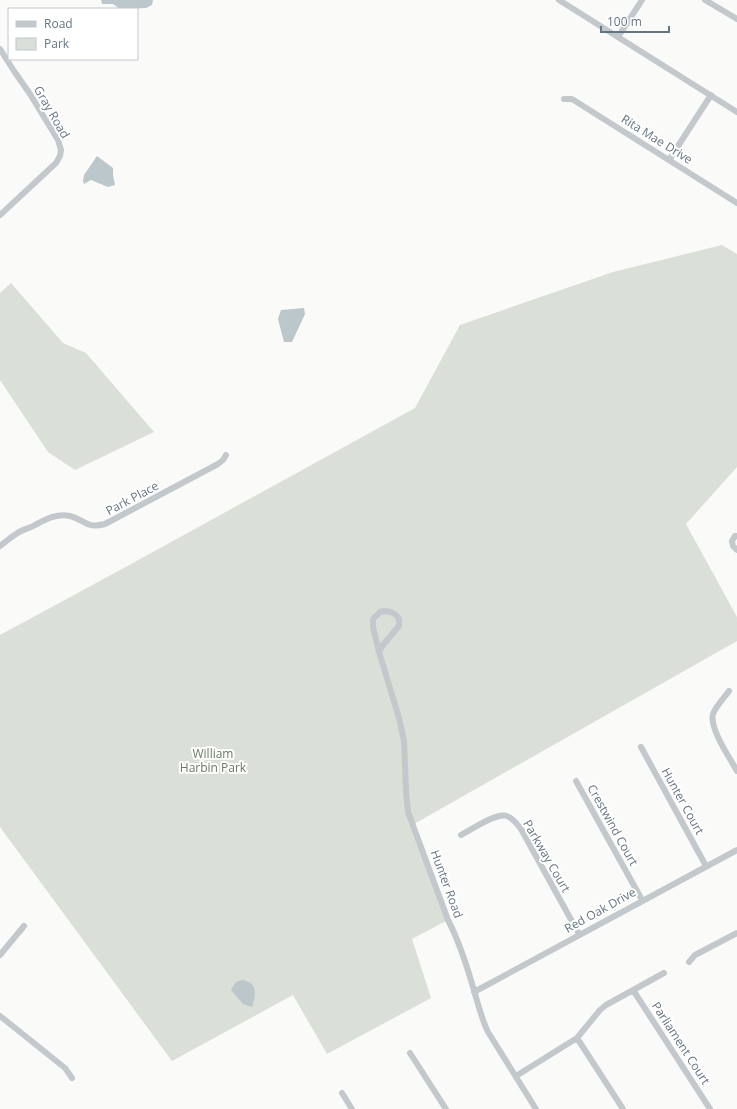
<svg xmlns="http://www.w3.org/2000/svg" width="737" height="1109" font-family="'Open Sans',sans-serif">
  <rect width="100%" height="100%" fill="#fafaf8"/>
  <path fill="#dadfd7" d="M722 245 737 254V467L686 524 737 617V641L414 824 448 920 412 939 431 998 327 1054 293 995 172 1061 0 827V635L122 569 415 408 460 325 613 272Z
    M11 283 63 343 86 353 154 432 75 470 48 452 0 380V293Z"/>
  <path fill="#bbc7cb" d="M101 0H153L152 5 146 8 120 9 113 4H102Z
    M97 156 113 168V175L115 185 108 187 91 180 84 184 83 181 84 175Z
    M304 308 305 314 292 342H284L278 319 281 310Z
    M242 980C258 982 256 995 252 1007L243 1004 231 990 236 982Z"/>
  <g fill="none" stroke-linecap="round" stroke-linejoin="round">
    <path stroke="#c3c8cc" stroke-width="6" d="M559 0 737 112
      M705 0 737 19
      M618 37 642 0
      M0 49 14 71 30 94 58 140 61 150 60 156 56 163 0 215
      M564 99H572L737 203
      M669 160 711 95
      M737 536H735L732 541 733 546 737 550
      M0 546C7 541 13 535 21 531 25 529 30 528 35 525 46 519 57 513 70 516 86 520 85 529 105 524L218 464 223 460 226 455
      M379 652 383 645 399 626V619L396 615 391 612 385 611 380 612 373 619V627L379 652 399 718 404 741 406 791 408 812 448 920C460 943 468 969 475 994 479 1007 482 1020 488 1032L536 1109
      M729 691C724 698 716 706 713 714 709 728 730 758 737 771
      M641 747 706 866
      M576 781 642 900
      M461 835C471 830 496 812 507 816 513 818 517 824 521 829L579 934
      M0 955 24 926
      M689 962 695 955 737 933
      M633 990 710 1109
      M474 992 737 850
      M0 1016 65 1068 72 1078
      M577 1038 623 1109
      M410 1053 446 1109
      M516 1076 577 1038 600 1010 606 1005 664 973
      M342 1093 352 1109"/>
  </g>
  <g text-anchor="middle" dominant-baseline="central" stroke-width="4" stroke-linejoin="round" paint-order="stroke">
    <g font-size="12" fill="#657683" stroke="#fff">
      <text transform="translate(52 112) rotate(60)">Gray Road</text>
      <text transform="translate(657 139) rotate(32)">Rita Mae Drive</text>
      <text transform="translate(132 498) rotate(-28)">Park Place</text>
      <text transform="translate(683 801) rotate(61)">Hunter Court</text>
      <text transform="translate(613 825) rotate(61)">Crestwind Court</text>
      <text transform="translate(547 856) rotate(60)">Parkway Court</text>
      <text transform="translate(447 884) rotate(70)">Hunter Road</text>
      <text transform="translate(600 910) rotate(-29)">Red Oak Drive</text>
      <text transform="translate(681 1043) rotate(57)">Parliament Court</text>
    </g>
    <g font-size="12" fill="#687a64" stroke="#fff">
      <text x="213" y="753">William<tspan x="213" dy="14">Harbin Park</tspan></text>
    </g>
  </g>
  <rect x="8" y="8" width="130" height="52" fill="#ffffff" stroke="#c1c8cd"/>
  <rect x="16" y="21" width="20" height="6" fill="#c3c8cc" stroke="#c1c8cd"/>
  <text x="44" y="28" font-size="12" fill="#657683">Road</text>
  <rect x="16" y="38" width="20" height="12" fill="#dadfd7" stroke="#c1c8cd"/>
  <text x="44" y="48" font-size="12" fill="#657683">Park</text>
  <path d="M601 26v6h68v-6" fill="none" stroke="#657683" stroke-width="2"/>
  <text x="607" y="26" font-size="12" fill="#657683" stroke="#ffffff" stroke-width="3" paint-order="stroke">100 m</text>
</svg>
